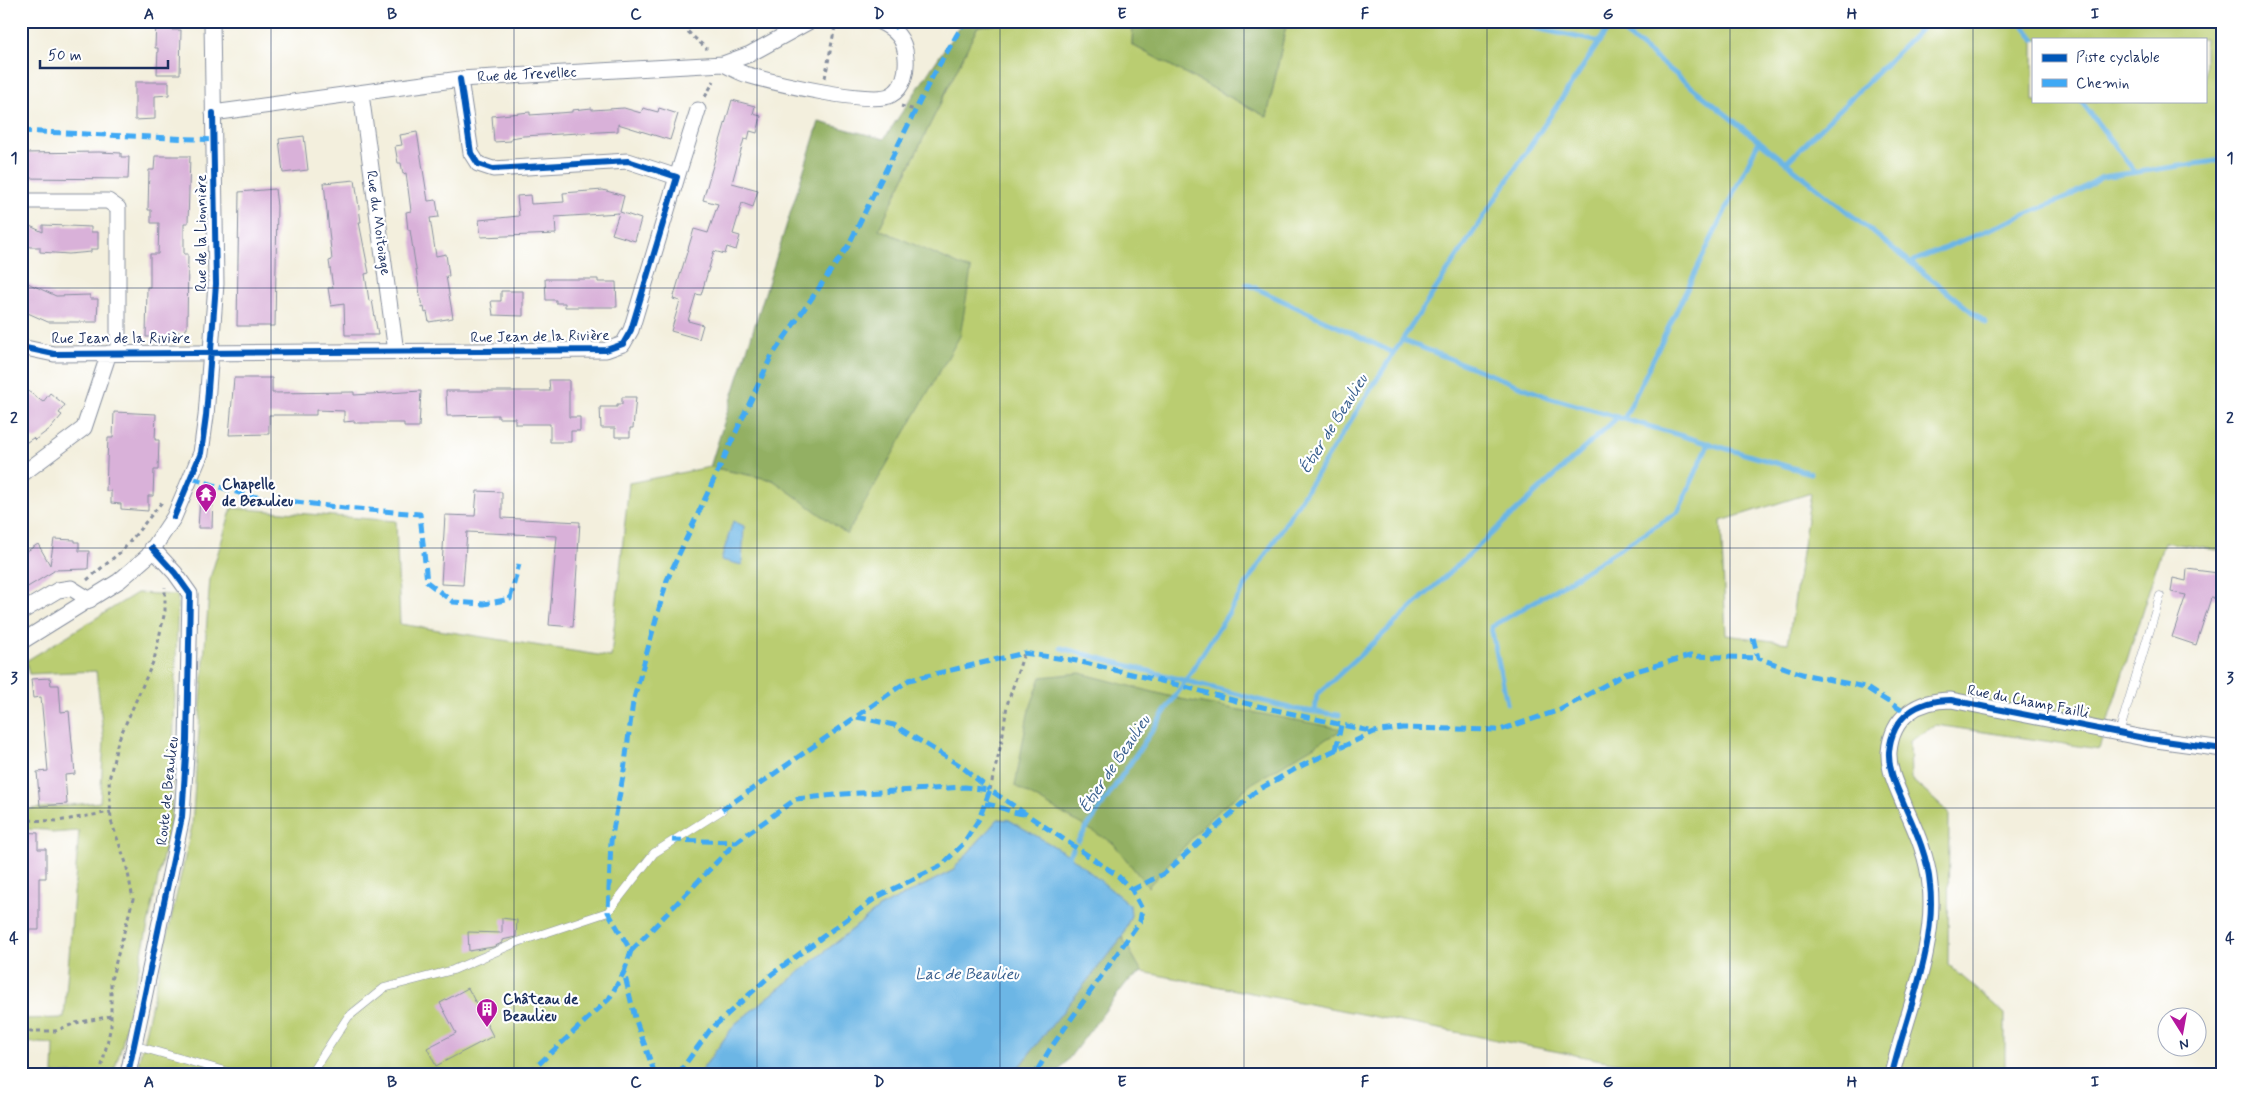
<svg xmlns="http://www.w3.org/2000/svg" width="2244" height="1095" font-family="Mynerve,sans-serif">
  <rect width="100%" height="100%" fill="#fff"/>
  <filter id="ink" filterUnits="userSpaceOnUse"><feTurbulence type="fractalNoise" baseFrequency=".02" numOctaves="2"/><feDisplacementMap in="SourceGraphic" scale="10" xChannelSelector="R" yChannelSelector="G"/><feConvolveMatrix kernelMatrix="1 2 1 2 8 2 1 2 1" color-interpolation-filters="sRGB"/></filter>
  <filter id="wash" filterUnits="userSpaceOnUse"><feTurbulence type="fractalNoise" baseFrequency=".0096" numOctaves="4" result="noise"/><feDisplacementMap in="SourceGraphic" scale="20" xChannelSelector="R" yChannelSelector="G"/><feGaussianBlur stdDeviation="1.12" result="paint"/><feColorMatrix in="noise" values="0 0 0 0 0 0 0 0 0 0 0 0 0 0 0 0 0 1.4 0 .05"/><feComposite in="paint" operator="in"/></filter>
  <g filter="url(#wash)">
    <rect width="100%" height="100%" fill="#f3efdd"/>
    <path fill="#bacd71" stroke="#6a7e68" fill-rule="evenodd" d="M1003 21H1133L1132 45 1267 117 1287 21H2223V551L2164 542 2099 749 1936 725 1910 741 1911 779 1949 813 1948 964 2005 1014V1074H1674L1142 972 1122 937 1131 915 1033 835 1009 820 998 819 952 871 879 908 735 1024 699 1074H136L192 826 210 578 232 508 396 521 400 624 611 657 629 483 710 467 773 480 847 533 970 270 879 229 978 26 1002 24ZM2033 39H2205V101H2033ZM1811 493 1788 643 1726 635 1721 521Z
      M137 593 178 595 171 819 122 1045 113 1074H53L54 1044 21 1042V1019L64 1018 79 831 52 833 47 830 21 829V810L100 802 104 741 96 671 29 674 26 661Z"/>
    <path fill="#93b063" stroke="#577060" d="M963 21H1003V24L978 26 879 229 971 270 960 336 847 534 773 480 710 467 819 122 884 139Z
      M1133 21H1287L1267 117 1132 45Z
      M1080 673 1180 699 1343 729 1251 784 1210 818 1148 887 1113 843 1015 786 1028 714 1041 677Z
      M1122 937 1142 972 1127 982 1057 1074H1013Z"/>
    <path fill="#6cb6e5" stroke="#4472a2" d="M733 521 744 526 742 565 721 560Z
      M998 819 1009 820 1069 855 1130 905 1131 915 1122 937 1013 1074H699L735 1024 879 908 952 871Z"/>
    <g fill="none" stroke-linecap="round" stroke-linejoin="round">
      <path stroke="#6cb6e5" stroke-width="5" d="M1502 21 1600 42
        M2020 21 2034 39
        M2215 21 2223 32
        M1612 23 1986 323
        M2081 101 2135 172
        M1786 163 1929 21
        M1911 262 2070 196 2102 177 2223 160
        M1247 284 1394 353
        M1402 340 1548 397 1810 473
        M1624 419 1759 141
        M1061 648 1293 709 1339 715
        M1507 703 1491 627 1561 586 1678 512 1709 443
        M1315 712 1317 695 1618 417
        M1078 841 1182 686 1402 340 1613 21
        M1069 855 1073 849"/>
    </g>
    <g id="blocks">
      <path fill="#d9b1d9" d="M156 21H172V30H181L180 74H157L158 48H155Z
        M135 82H169V95L155 96V119L135 120Z
        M732 100 755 106 753 114 761 116 757 133 750 131 748 140 744 139 732 183 758 190 753 207 742 203 733 234 740 236 736 250 727 247 725 254 714 251 701 295 696 294 688 321 703 325 699 339 671 331 680 301 673 299 694 229 708 233 718 204 703 200Z
        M592 108V110L624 108 641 113 643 108 658 112 659 108 678 114 670 140 618 124V131L523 136 511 138V141L494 142 492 116 530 112V115L572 112V110Z
        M417 132 428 201 436 200 439 217 430 218 436 256 446 254 449 276H446L453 318 429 322 427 312 425 313 424 307 422 308 410 230H408L406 212 411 211 406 173 403 174 401 163H398L395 146 402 145 400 135Z
        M304 136 308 170 283 173 279 139Z
        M99 152 121 153V157H129L128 179 21 178V153Z
        M155 156H190L188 223H184V254H188L187 329H185V332H171V337H146L147 287H150V254H158L159 223H151V210H148L149 170H154Z
        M355 180 361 222H359L369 273 365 274 369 301 372 300 378 335H345L344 304 331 306 328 288H333L329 261 332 260 324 183Z
        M275 189 277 206 275 326H237L239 192Z
        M603 190 624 196 620 212 641 219 635 241 612 234 619 213 555 217 556 234 481 237 479 220 519 216 517 196 530 195 531 204 564 202 563 193Z
        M21 222 43 232V225L91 227V232H98V249H91V252L69 254 40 252V247H30L21 243Z
        M545 279H598V282H616L617 307H565V303H556V300H546Z
        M21 280 56 296 90 295V299H98L97 322H48L21 310Z
        M501 291H523V316L493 315 491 301H501Z
        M234 378H272V393L354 392V395L421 391 419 427H404V423H354V421L344 422V411L316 410V415H269V434L229 435Z
        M549 380H569V417H580V431H571V442H550V424H515V418H498V415L447 416 446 391H550Z
        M21 386 43 402 50 393 65 405 59 413 62 415 51 428 35 440 33 438 21 446Z
        M622 397H636L633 428H630V437H615V428H601L600 407H617V404H622Z
        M114 412 156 414 155 440H159L158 470H154L153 496H148V511L121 509V504L111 503V491H106L107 462 108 438H113Z
        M477 491 502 492V518L580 522 573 627 549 625 557 536 467 532 463 585 441 584 445 515 475 516Z
        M213 497 212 528H198L200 498Z
        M54 539 75 540V542H79V551H89L88 569 53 570 54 571 21 591V555L38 544 50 565Z
        M2187 569 2218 573 2216 588 2221 590 2219 599 2211 598 2196 645 2172 637 2186 595 2171 592 2173 578 2186 581Z
        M50 678 51 685H59L61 712 69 711 75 774 65 775 67 804 40 806 37 772 48 771 41 697 33 698 31 679Z
        M21 832 38 833V849H46V878H39V930H21Z
        M502 918 517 920 516 937 502 940V943L493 947 469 951 468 932 502 933Z
        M468 988 493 1036 436 1066 427 1048 456 1033 440 1003Z"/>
    </g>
  </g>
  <g filter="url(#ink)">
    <use href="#blocks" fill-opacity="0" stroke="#878f9e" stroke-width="1"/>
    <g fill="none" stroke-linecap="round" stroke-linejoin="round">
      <g stroke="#878f9e" stroke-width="9">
        <path id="service" d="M2119 733 2160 596
          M133 1045 235 1074
          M305 1074 312 1072 348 1017 384 988 453 970 518 942 608 912 654 853 722 810"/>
      </g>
      <g stroke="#878f9e" stroke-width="17">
        <path id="minor" d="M723 64C731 67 739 73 748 75 771 82 873 106 891 95 904 88 907 71 906 58 905 38 895 29 878 21
          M361 94 396 352
          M213 113 460 79 723 64 750 54 810 21
          M677 177 698 110
          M21 201H108L118 208V353
          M21 347 54 354 606 350 623 344 631 330 677 177 628 161 493 169 478 164 471 153 460 79
          M21 475 84 428 109 353
          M21 612 58 590 71 588 90 600
          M21 642 119 581 148 556 174 517 201 453 206 416 216 284 212 21
          M128 1074 182 817 187 740 190 594 175 573 152 548
          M1892 1074C1906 1015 1937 946 1930 885 1928 859 1917 833 1906 809 1899 791 1888 772 1889 752 1892 716 1918 700 1951 700L2149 739 2223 749"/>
      </g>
      <path stroke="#878f9e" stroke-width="3" stroke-dasharray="4 4" stroke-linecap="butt" d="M676 21 707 49
        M825 78 836 21
        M705 97 714 81
        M901 106 915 110
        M87 580 123 550 162 502
        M990 790 1002 740 1007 705 1024 653
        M21 820 58 821 111 812
        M21 1031H55L76 1023 111 1016
        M100 1074 111 1026V980L133 899 126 863 111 821 109 780 118 741 154 660 165 611V587"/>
      <use href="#service" stroke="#fff" stroke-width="8"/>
      <use href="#minor" stroke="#fff" stroke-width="15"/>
      <path stroke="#3fa9f5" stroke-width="5" stroke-dasharray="10 5" stroke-linecap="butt" d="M893 28 901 21
        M21 131 215 140
        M192 478 249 496 344 508 420 514 427 582 453 602 484 604 510 599 519 564
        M1753 638 1758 658 1802 674 1865 687 1906 713
        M857 717 894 725 961 766 990 790
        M1336 750 1341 725
        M985 804C999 805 1010 813 1024 814
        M722 810 909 680 1024 653 1077 661 1182 686 1240 702 1374 732
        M672 840 736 842
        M1132 890 1165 873 1256 791 1299 767 1374 732 1402 728 1500 730 1560 710 1625 674 1690 656 1760 658
        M631 951 736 842 796 799 844 794 965 787 990 790
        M528 1074 609 999 624 972
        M655 1074 635 1018 624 972 631 951 608 912 611 841 624 771 633 702 667 580 771 357 848 246 931 79 965 21
        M678 1074 710 1030 772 974 877 897 942 865 963 844 979 819 990 790 1117 875 1132 890 1142 909 1140 921 1050 1049 1035 1074"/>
      <g stroke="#fff" stroke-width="9">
        <path id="cycleway" d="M21 347 54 354 606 350 623 344 631 330 677 177 628 161 493 169 478 164 471 153 460 79
          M174 517 201 453 206 416 216 284 213 113
          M128 1074 182 817 187 740 190 594 175 573 152 548
          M1892 1074C1906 1015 1937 946 1930 885 1928 859 1917 833 1906 809 1899 791 1888 772 1889 752 1892 716 1918 700 1951 700L2149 739 2223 749"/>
      </g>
      <use href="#cycleway" stroke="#0057b8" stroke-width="6"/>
    </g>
  </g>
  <path fill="none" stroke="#1b2f5e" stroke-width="1" stroke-opacity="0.55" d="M271 21V1074M514 21V1074M757 21V1074M1000 21V1074M1244 21V1074M1487 21V1074M1730 21V1074M1973 21V1074M21 288H2223M21 548H2223M21 808H2223"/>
  <defs>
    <g id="temple-pin" transform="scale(1.125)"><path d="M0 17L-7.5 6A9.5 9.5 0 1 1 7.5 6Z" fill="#b5179e" stroke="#fff"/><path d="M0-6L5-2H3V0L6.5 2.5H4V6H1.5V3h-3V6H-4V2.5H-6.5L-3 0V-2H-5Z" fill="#fff"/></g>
    <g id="building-pin" transform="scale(1.125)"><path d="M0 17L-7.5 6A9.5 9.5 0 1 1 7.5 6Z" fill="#b5179e" stroke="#fff"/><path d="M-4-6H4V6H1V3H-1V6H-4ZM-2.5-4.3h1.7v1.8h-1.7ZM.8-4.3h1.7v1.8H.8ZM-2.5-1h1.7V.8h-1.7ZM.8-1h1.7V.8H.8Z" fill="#fff"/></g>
  </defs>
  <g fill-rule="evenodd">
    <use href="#temple-pin" x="206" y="494"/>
    <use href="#building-pin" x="487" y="1009"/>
  </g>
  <g text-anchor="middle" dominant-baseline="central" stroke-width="4.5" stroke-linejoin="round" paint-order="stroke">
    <g font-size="15" fill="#1b2f5e" stroke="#fff">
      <text transform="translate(527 75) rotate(-3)">Rue de Trevellec</text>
      <text transform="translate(378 223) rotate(82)">Rue du Moitoiage</text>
      <text transform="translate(202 233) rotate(-90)">Rue de la Lionnière</text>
      <text transform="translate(540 337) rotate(-1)">Rue Jean de la Rivière</text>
      <text x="121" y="339">Rue Jean de la Rivière</text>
      <text transform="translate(2028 702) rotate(11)">Rue du Champ Failli</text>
      <text transform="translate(168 791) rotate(-84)">Route de Beaulieu</text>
    </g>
    <g font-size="15" font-weight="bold" fill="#1b2f5e" stroke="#fff" text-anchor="start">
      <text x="222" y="485">Chapelle<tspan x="222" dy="17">de Beaulieu</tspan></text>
      <text x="503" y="1000">Château de<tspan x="503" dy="17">Beaulieu</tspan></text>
    </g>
    <g font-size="16" font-style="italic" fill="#375e8d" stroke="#fff">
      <text transform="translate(1334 424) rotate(-58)">Étier de Beaulieu</text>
      <text transform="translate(1115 764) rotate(-56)">Étier de Beaulieu</text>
      <text x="967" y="974">Lac de Beaulieu</text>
    </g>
  </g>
  <rect width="2244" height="1095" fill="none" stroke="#fff" stroke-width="55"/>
  <rect x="2032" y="38" width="175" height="65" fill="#ffffff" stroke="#a4acbf"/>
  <rect x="2042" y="54" width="25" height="8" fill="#0057b8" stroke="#a4acbf"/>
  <text x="2076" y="62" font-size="15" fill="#1b2f5e">Piste cyclable</text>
  <rect x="2042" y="79" width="25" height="8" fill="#3fa9f5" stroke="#a4acbf"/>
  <text x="2076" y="88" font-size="15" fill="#1b2f5e">Chemin</text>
  <g transform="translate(2182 1032) rotate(169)"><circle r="24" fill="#ffffff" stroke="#a4acbf"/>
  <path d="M0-4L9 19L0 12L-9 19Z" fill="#b5179e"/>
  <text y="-8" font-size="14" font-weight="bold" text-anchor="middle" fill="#1b2f5e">N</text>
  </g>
  <path d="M40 60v8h128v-8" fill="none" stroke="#1b2f5e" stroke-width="2.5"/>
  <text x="48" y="60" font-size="15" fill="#1b2f5e" stroke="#ffffff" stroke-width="4" paint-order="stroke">50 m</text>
  <rect x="28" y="28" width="2188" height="1040" fill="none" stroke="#1b2f5e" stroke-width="2"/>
  <g font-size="16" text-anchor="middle" font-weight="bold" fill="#1b2f5e">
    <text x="149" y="19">A</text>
    <text x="392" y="19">B</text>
    <text x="636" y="19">C</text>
    <text x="879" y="19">D</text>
    <text x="1122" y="19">E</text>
    <text x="1365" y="19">F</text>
    <text x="1608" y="19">G</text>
    <text x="1852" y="19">H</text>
    <text x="2095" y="19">I</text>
    <text x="14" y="163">1</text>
    <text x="2230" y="163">1</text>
    <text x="14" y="423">2</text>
    <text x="2230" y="423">2</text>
    <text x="14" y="683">3</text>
    <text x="2230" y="683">3</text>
    <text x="14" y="943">4</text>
    <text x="2230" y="943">4</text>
    <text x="149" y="1087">A</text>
    <text x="392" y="1087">B</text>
    <text x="636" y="1087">C</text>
    <text x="879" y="1087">D</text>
    <text x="1122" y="1087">E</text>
    <text x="1365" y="1087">F</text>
    <text x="1608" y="1087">G</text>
    <text x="1852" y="1087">H</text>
    <text x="2095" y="1087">I</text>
  </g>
</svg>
